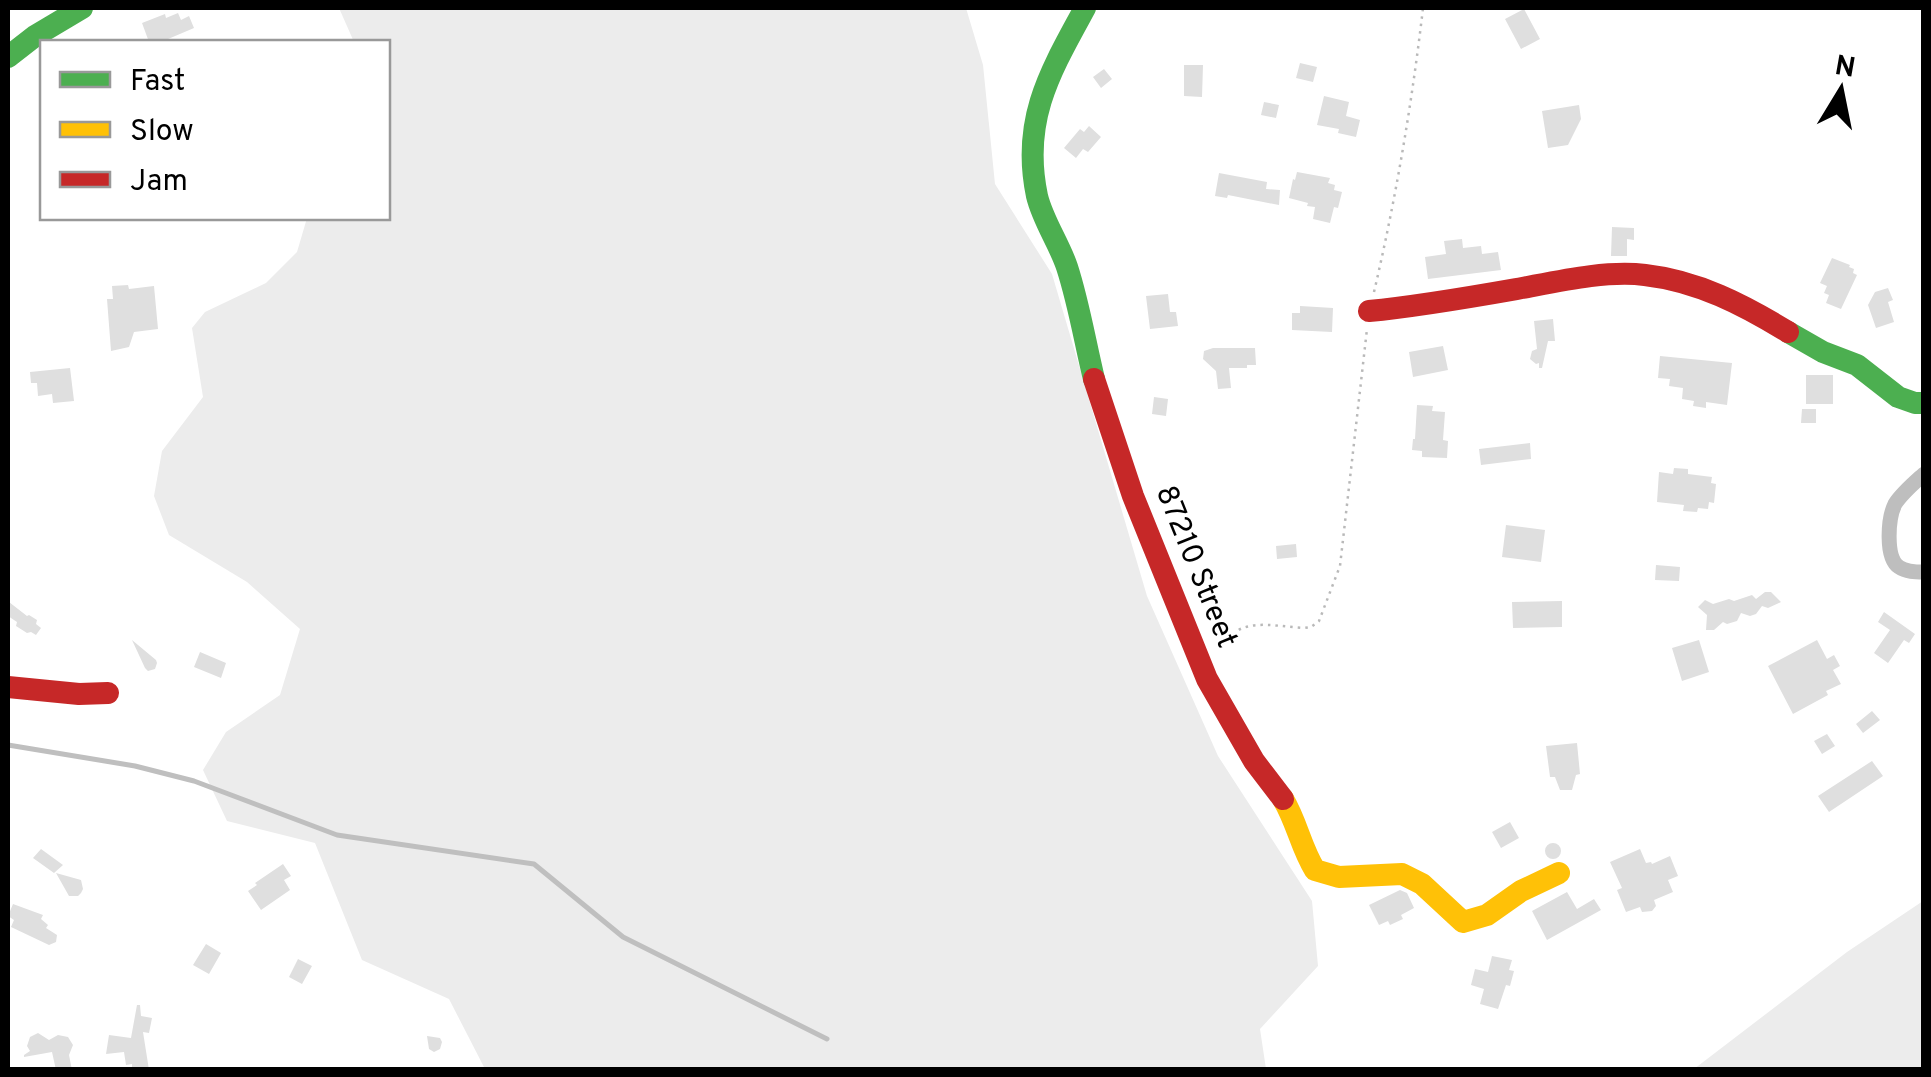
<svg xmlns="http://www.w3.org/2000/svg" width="1931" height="1077" font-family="Overpass,sans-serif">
  <rect width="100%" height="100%" fill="#fff"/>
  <path fill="#ececec" d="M339 8H966L983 65 995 184 1052 274 1147 596 1218 756 1312 901 1318 966 1260 1029 1266 1069H485L449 999 362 960 315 843 227 821 203 770 226 732 280 695 300 629 247 582 169 535 154 496 162 451 203 397 192 328 205 312 266 283 297 252 307 218H388V42H354Z
    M1923 901V1069H1694L1847 952Z"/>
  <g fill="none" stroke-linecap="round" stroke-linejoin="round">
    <path stroke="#bfbfbf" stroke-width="5" d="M8 745 135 766 194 781 337 835 534 864 623 937 827 1039"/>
  </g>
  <path fill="#dfdfdf" d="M1524 9 1540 39 1521 49 1505 19Z
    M178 13 181 20 189 16 194 28 161 42H149L142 23 165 14 166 18Z
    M1300 63 1317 67 1313 82 1296 78Z
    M1184 65H1203L1202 97 1184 96Z
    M1104 69 1112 79 1101 88 1093 77Z
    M1324 96 1349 102 1346 116 1360 120 1356 137 1338 133 1339 129 1317 125Z
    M1264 102 1279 105 1276 118 1261 115Z
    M1579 105 1581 119 1568 145 1548 148 1542 111Z
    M1089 126 1101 137 1088 152 1083 149 1076 158 1064 148 1080 129 1084 132Z
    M1297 172 1330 178 1328 183 1335 185 1334 190 1342 192 1338 208 1334 207 1330 223 1313 219 1315 207 1307 206 1308 203 1289 198 1293 179 1295 180Z
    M1219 173 1267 182 1266 189 1280 190 1279 205 1228 195 1227 198 1215 196Z
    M1612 227 1634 228V240L1627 239V256H1611Z
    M1462 239 1463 248 1481 246 1482 254 1498 252 1501 270 1428 279 1425 257 1446 254 1444 241Z
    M1832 258 1850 265 1849 267 1854 269 1853 273 1857 275 1841 309 1826 303 1829 295 1824 293 1827 286 1820 283Z
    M128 285 129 289 154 286 158 329 134 332 129 347 111 351 107 299H113L112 286Z
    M1888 288 1893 300 1888 302 1894 322 1876 328 1868 305 1875 292Z
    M1168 294 1170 312H1176L1178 326 1150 329 1146 296Z
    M1300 306 1333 308 1332 332 1292 330V313H1300Z
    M1553 319 1555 341H1548L1542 368H1539V363L1536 364 1530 359 1532 351 1537 349 1534 321Z
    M1443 346 1448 370 1413 377 1409 352Z
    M1213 348H1255L1256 365H1247V368H1229L1231 388 1218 389 1216 371 1203 359 1204 351Z
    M1660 356 1732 363 1727 405 1706 402V408L1693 406 1694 401 1682 399 1683 388 1669 386 1670 379 1658 378Z
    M70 368 74 401 53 403 52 394 38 396 37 383H31L30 372Z
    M1806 375H1833V404H1806Z
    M1154 397 1168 399 1166 416 1152 414Z
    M1417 405 1433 406 1432 411 1445 412 1443 440 1448 441 1447 458 1422 457V451L1412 450 1413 439H1415Z
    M1802 409H1816V423H1801Z
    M1530 443 1531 459 1481 465 1479 449Z
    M1674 468 1688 469V474L1712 477 1711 483 1716 484 1714 503 1709 502 1708 509 1698 508 1697 512 1683 511 1684 505 1657 502 1659 472 1673 474Z
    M1506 525 1545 530 1541 562 1502 557Z
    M1296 544 1297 557 1277 559 1276 546Z
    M1656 565 1680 567 1679 581 1655 580Z
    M1765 592H1771L1781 602 1768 608 1762 606 1756 614 1750 616 1741 613 1737 621 1727 624 1723 622 1714 630H1706L1707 615 1698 607 1705 600 1713 604 1729 599 1734 601 1752 595 1756 599Z
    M1562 601V627L1513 628 1512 602Z
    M9 602 27 616 29 615 37 620 36 624 41 628 36 635 31 632 27 633 16 626 17 622 8 616Z
    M1884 612 1915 634 1909 643 1904 640 1888 663 1874 653 1890 630 1878 622Z
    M132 640 156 660 157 663 155 669 148 671 145 668Z
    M1699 640 1709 672 1682 681 1672 648Z
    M1817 640 1827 659 1834 655 1840 666 1833 670 1841 684 1826 691 1828 695 1793 714 1768 666Z
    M200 652 226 663 221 678 194 667Z
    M1872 711 1880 720 1863 733 1856 724Z
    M1827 734 1835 746 1822 754 1814 741Z
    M1577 743 1580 774 1576 775 1572 790H1560L1555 777H1550L1546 746Z
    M1872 761 1883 776 1829 812 1818 796Z
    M1510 822 1519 838 1501 848 1492 832Z
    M1545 851a8 8 0 1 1 16 0a8 8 0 1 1-16 0Z
    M41 849 63 865 54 873 33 858Z
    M1640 849 1646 863 1651 862 1652 864 1670 856 1678 876 1668 880 1673 892 1654 900 1656 906 1652 911 1642 912 1640 907 1626 912 1617 890 1622 888 1610 862Z
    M283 864 291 876 284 880 290 890 261 910 248 891 257 885 255 883Z
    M56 873 81 880 83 889 81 893 78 896H69Z
    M1400 890 1407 893 1414 908 1401 915 1403 919 1390 925 1388 921 1379 925 1369 905Z
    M1567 892 1577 909 1594 899 1601 910 1547 940 1532 911Z
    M13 904 43 915 41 919 48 925 46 928 57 935 56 942 49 945 11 927 14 920 8 916Z
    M206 944 221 953 209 974 193 965Z
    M1492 956 1512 960 1509 970 1514 971 1510 986 1506 985 1498 1009 1480 1004 1484 989 1471 985 1475 969 1488 972Z
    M298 959 312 966 302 984 289 977Z
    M137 1005H140L141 1016 152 1018 149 1033 143 1032 149 1070H132V1064L126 1065 124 1052 106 1054 109 1035 131 1038Z
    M38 1033 49 1040 58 1035 68 1037 73 1045 69 1055 72 1070H56L52 1052 24 1057V1055L30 1051 27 1046 30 1037Z
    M427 1036 440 1038 442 1042 440 1049 434 1052 429 1049Z"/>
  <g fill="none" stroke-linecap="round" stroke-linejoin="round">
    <path stroke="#b9b9b9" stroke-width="2.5" stroke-dasharray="2.5 5" stroke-linecap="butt" d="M1374 292C1396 198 1412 103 1423 8
      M1218 651C1238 615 1269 626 1304 628L1311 627 1319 621 1340 566 1367 329"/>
    <path stroke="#bebebe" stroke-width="15" d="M1924 474C1914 483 1902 493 1895 504 1888 518 1885 558 1899 567 1906 572 1915 572 1924 572"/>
    <path stroke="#4caf50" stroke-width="22" d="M1085 8C1050 72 1021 120 1037 196 1043 221 1059 243 1067 267 1079 304 1085 342 1094 379
      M8 57 35 36 82 8
      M1788 332 1823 352 1857 365 1898 397 1915 403H1924"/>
    <path stroke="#ffc107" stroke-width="22" d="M1283 799C1297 822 1301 848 1315 870L1339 877 1402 874 1422 884 1463 922 1487 915 1521 891 1559 873"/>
    <path stroke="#c62828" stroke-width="22" d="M1369 311C1421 306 1471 297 1522 288 1559 281 1608 270 1645 275 1698 281 1744 305 1788 332
      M1094 379 1133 496 1207 679 1254 761 1283 799
      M8 687 79 694 108 693"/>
  </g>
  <g text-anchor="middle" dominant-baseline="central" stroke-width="10" stroke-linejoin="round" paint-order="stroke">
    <g font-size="30" fill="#000" stroke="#fff">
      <text transform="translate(1195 567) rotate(68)">87210 Street</text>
    </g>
  </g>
  <rect width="1931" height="1077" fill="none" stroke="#000000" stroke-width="20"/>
  <rect x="40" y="40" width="350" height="180" fill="#ffffff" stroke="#999999" stroke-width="2.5"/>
  <rect x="60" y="72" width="50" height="15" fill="#4caf50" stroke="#999999" stroke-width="2.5"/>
  <text x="130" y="90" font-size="30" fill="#000000">Fast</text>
  <rect x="60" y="122" width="50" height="15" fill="#ffc107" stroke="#999999" stroke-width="2.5"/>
  <text x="130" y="140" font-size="30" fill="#000000">Slow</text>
  <rect x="60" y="172" width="50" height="15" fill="#c62828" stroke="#999999" stroke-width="2.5"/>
  <text x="130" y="190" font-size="30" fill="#000000">Jam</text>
  <g transform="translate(1841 90) rotate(10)" stroke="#ffffff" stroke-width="8" paint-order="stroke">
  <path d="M0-8L18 38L0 25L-18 38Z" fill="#000000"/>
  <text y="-15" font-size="28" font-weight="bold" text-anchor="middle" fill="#000000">N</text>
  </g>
</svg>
